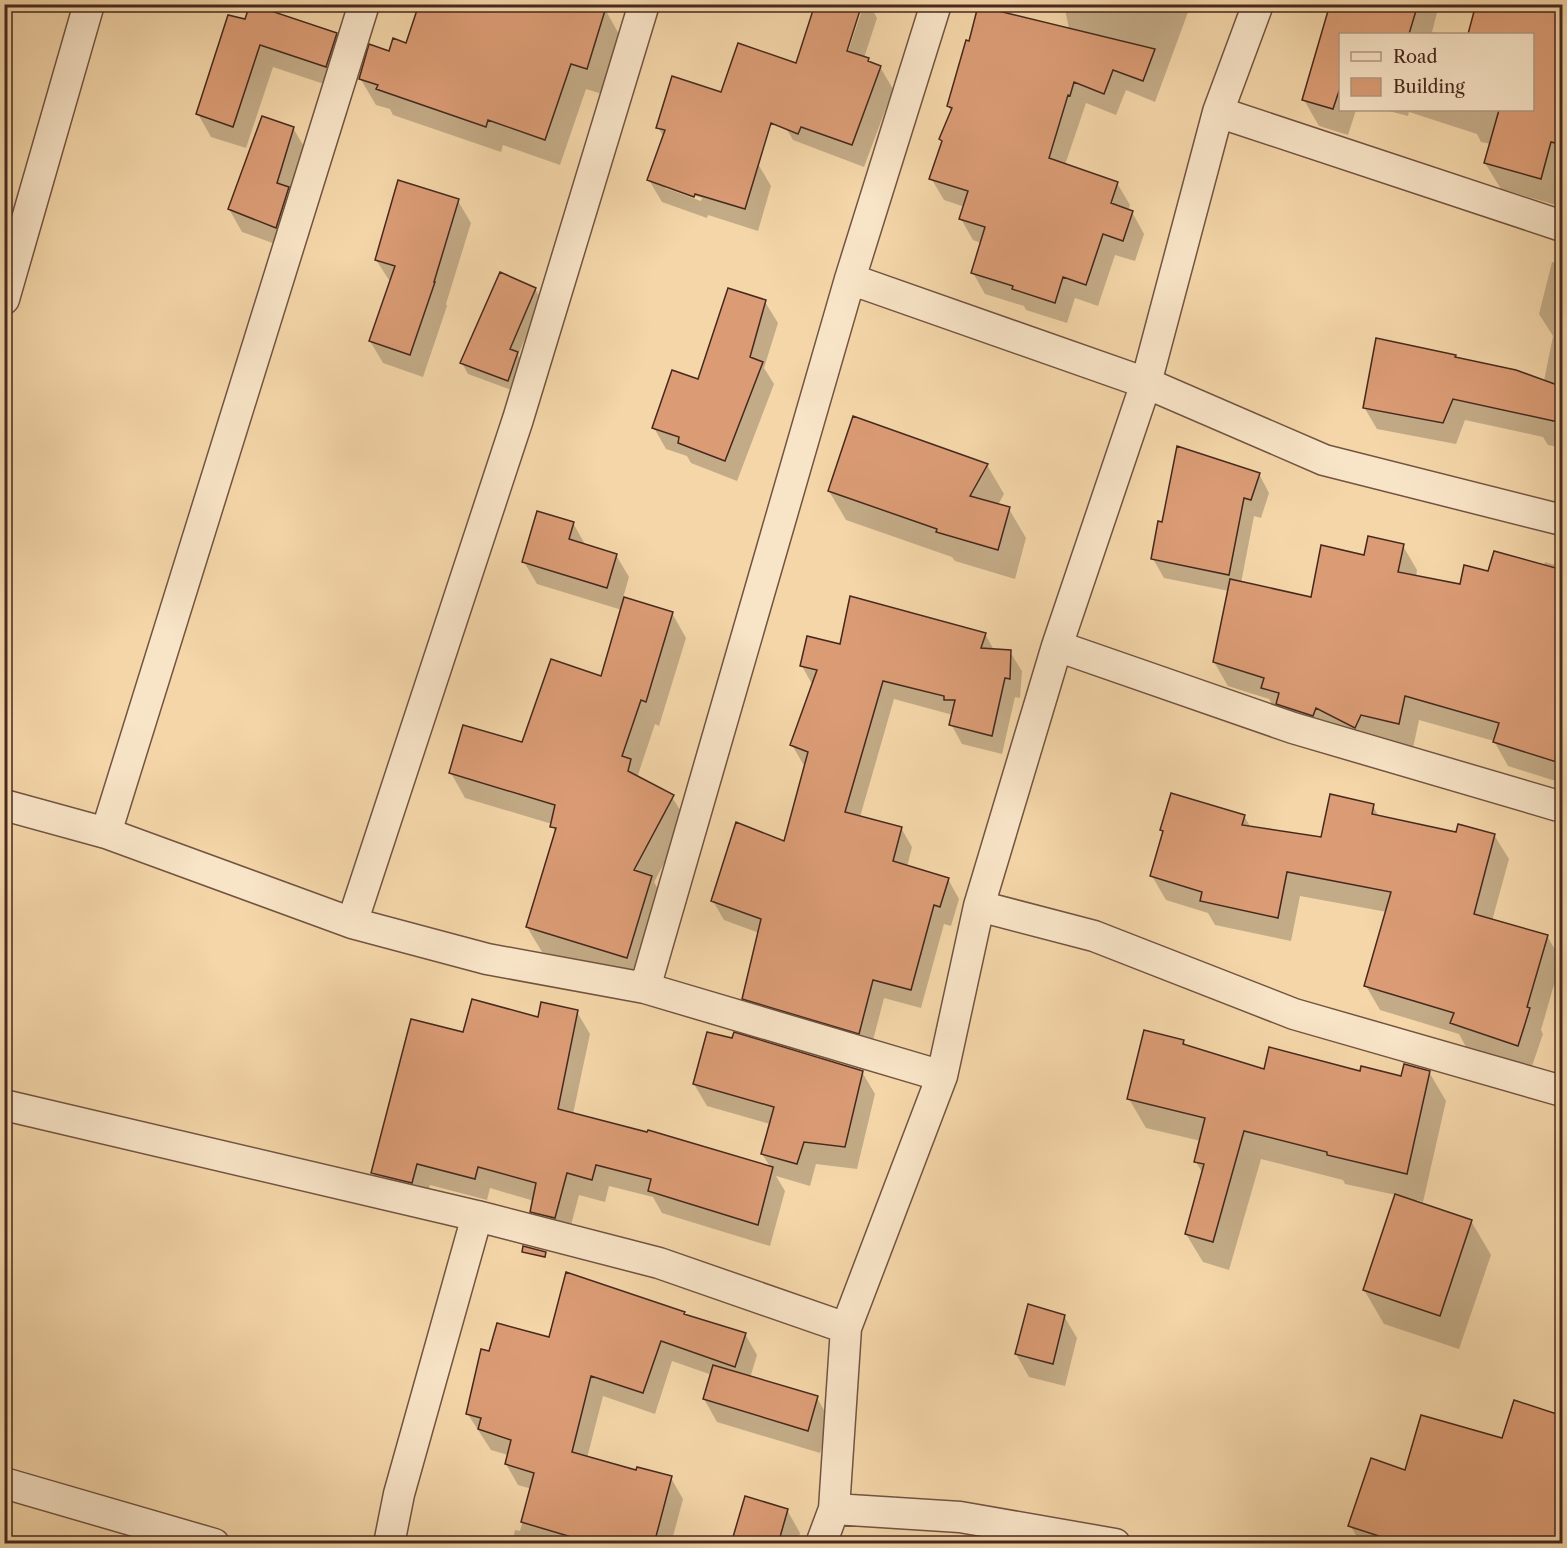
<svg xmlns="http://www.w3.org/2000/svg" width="1567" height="1548" font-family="'Libre Caslon Text',serif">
  <rect width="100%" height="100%" fill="#f4d6a9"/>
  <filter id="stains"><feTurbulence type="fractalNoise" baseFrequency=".00333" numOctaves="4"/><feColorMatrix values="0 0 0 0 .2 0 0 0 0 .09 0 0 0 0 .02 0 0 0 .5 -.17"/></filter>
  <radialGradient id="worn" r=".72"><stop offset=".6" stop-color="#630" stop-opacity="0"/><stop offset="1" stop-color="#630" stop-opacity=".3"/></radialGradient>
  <path fill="#0003" fill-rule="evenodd" d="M816 4H869L877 18 864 58 868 59 870 63 880 67 893 89 864 167 793 140 780 118ZM858 10H862L846 58 843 57Z
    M1064 4H1191L1155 102 1126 90 1116 115 1086 103 1065 165 1117 183 1130 205 1128 211 1132 212 1144 234 1135 261 1115 255 1098 306 1075 298 1067 323 1026 310 1024 306 985 294 973 273 981 243 973 240 961 219 965 207 944 200 931 178 943 143 941 139 952 112 948 106 1069 29Z
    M1331 4H1436L1438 9 1432 32 1439 34H1340V110H1356L1348 135 1319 126 1304 100Z
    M1478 4H1562V180L1556 205 1501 189 1485 163 1491 144 1481 142 1477 134 1409 112 1408 116 1385 110H1532V34H1469Z
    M605 9 620 36 602 94 586 89 560 165 503 145 501 152 393 115 390 109 376 105 360 78 390 53 407 45Z
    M229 17 336 34 349 57 339 89 273 67 246 148 211 137 198 114Z
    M658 127 758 164 771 186 758 231 708 215 707 218 662 202 649 180 664 138ZM665 185 702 198 701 201 665 188Z
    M293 128 306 150 289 249 242 232 229 209Z
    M458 201 471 223 446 304 447 306 423 377 383 363 370 341 391 283 376 260Z
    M1552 262 1562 265V448L1548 445 1543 437 1465 420 1456 444 1377 429 1364 407 1455 356 1456 358 1544 381 1553 336 1539 314Z
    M535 289 542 300 518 355 523 364 514 391 468 374 462 363Z
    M765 302 778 323 764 368 774 384 737 481 691 463 687 456 666 449 654 428 699 381Z
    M987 465 1004 494 998 505 1009 509 1026 538 1015 579 955 561 952 557 846 520 829 491Z
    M1259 474 1269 493 1261 518 1254 516 1241 583 1312 599 1365 556 1403 546 1417 570 1416 577 1461 586 1490 572 1544 566 1545 562 1562 567V783L1508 766 1494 741 1419 720 1413 748 1277 712 1269 699 1228 686 1214 662 1229 591 1164 578 1153 559 1163 524Z
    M573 523 586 546 616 555 629 577 623 598 672 613 686 638 659 726 655 724 638 775 641 780 672 797 687 821 654 882 665 902 641 982 542 952 527 927 556 834 552 824 465 798 451 773 523 744 602 678 622 610 537 584 524 562Z
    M985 634 994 650 1010 652 1022 671 1020 698 1015 697 1002 754 962 744 951 724 953 715 894 699 860 817 901 828 912 847 907 867 948 879 959 899 951 926 944 924 921 1008 884 998 870 1052 755 1018 743 998 759 933 724 920 713 901 785 843 806 766 803 764 792 745 813 686 802 666 842 646Z
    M1373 806 1379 817 1457 834 1494 835 1509 859 1492 921 1547 936 1561 960 1541 1030 1543 1034 1531 1069 1466 1047 1459 1034 1380 1010 1366 986 1387 912 1300 896 1291 941 1215 925 1208 913 1166 900 1152 876 1164 834 1162 830 1244 816 1251 828 1322 839Z
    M577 1012 590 1034 573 1114 771 1168 762 1154 770 1124 707 1106 694 1084 862 1072 875 1094 857 1169 816 1164 810 1186 776 1176 785 1191 770 1246 662 1213 653 1197 609 1186 605 1202 579 1195 567 1240 545 1234 532 1212 534 1201 490 1188 487 1200 430 1185 425 1204 385 1195 373 1173 464 1034Z
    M1183 1041 1187 1047 1265 1071 1361 1073 1402 1078 1429 1072 1446 1101 1423 1202 1417 1200 1416 1202 1471 1221 1491 1255 1459 1349 1384 1324 1364 1290 1396 1195 1345 1184 1343 1180 1261 1159 1229 1270 1203 1262 1186 1234 1203 1174 1196 1162 1201 1141 1146 1128 1129 1099Z
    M684 1313 686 1316 745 1334 757 1355 750 1378 817 1398 830 1420 820 1453 717 1422 704 1399 712 1375 672 1361 655 1414 603 1396 587 1458 637 1472 671 1478 683 1499 671 1544H512L515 1530 520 1531 532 1489 518 1485 506 1464 508 1455 491 1450 467 1413 490 1353 550 1338Z
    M1064 1316 1077 1338 1065 1386 1029 1377 1016 1354Z
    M1503 1440 1562 1544H1361L1350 1525 1406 1472Z
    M787 1510 800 1533 797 1544H738L734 1537Z"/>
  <path fill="#db9c75" stroke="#46291e" stroke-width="1.5" d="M250 4 337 33 326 67 260 45 233 127 196 114 228 15 245 19Z
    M419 4H607L587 69 571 64 545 140 488 120 486 127 376 89 378 85 359 79 369 44 389 51 393 38 406 43Z
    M815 4H862L847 51 869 58 868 61 881 66 852 145 801 127 798 134 771 123 745 209 695 194 694 197 647 180 665 130 656 128 672 76 721 92 738 43 796 63Z
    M1330 4H1418L1409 34H1341V85L1333 109 1302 100Z
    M1476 4H1563V145L1551 142 1541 179 1484 163 1499 110H1533V34H1468Z
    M978 6 1155 49 1143 81 1113 70 1104 94 1074 82 1070 96 1068 95 1049 158 1118 182 1111 203 1133 211 1123 241 1103 234 1086 285 1063 277 1055 303 1012 289 1013 286 971 273 985 227 959 219 968 191 929 179 942 141 939 139 952 108 947 106 966 40 969 41Z
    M262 116 294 127 277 183 289 187 276 228 228 209Z
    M398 180 459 199 434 282H435L410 355 369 341 395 266 375 260Z
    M500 272 536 288 510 349 518 352 508 381 460 363Z
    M728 288 766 300 750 357 763 362 725 461 678 443 679 437 652 428 672 370 698 379Z
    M1376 338 1456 355 1455 357 1516 370 1563 387V423L1453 399 1443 423 1363 408Z
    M853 416 988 464 970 496 1010 507 998 550 936 532 937 529 828 491Z
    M1177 446 1260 473 1251 500 1244 498 1229 575 1151 559 1158 521 1162 522Z
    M537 511 574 522 569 539 617 554 607 588 522 562Z
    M1368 536 1404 544 1398 572 1460 584 1464 565 1488 571 1494 551 1563 570V764L1493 742 1499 723 1405 696 1399 724 1361 715 1355 728 1316 708 1313 716 1276 704 1279 693 1261 688 1264 678 1213 662 1230 579 1311 597 1321 545 1364 555Z
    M850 596 986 633 981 648 1011 650 1010 679 1005 678 992 736 949 725 955 700H944V696L883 681 845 812 902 827 893 861 949 878 940 907 934 905 911 990 873 980 859 1034 742 999 761 919 711 901 736 822 784 841 808 752 790 745 817 670 800 666 807 636 840 644Z
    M624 597 673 612 646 702 641 700 622 756 631 759 628 771 674 795 634 870 652 876 627 958 526 927 556 828 550 827 555 805 449 773 463 725 522 742 551 659 601 676Z
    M1171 793 1245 815 1242 825 1321 837 1330 794 1374 804 1372 814 1456 832 1458 824 1495 834 1474 914 1548 935 1527 1007 1530 1008 1518 1046 1450 1023 1454 1013 1364 986 1391 892 1287 872 1278 918 1200 901 1202 892 1150 876 1163 831 1160 830Z
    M472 999 538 1017 541 1002 578 1010 558 1109 647 1132 648 1130 773 1167 758 1225 648 1191 651 1179 596 1165 592 1180 567 1173 555 1218 530 1212 536 1183 478 1167 475 1179 417 1164 412 1183 371 1173 411 1019 463 1032Z
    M1144 1030 1184 1040 1183 1044 1264 1069 1269 1047 1360 1071 1361 1066 1401 1076 1404 1064 1430 1071 1407 1174 1327 1155V1152L1244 1131 1213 1242 1185 1234 1204 1164 1194 1162 1205 1118 1127 1099Z
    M707 1032 732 1038 734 1032 863 1071 845 1147 804 1142 797 1164 761 1154 774 1107 693 1084Z
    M1395 1194 1472 1220 1440 1316 1363 1290Z
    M523 1246 546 1252 545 1257 522 1252Z
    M566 1272 685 1312 684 1314 746 1333 735 1367 661 1341 643 1393 591 1376 572 1452 636 1470 637 1467 672 1476 654 1544H595L521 1522 534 1473 505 1464 511 1440 478 1429 481 1418 466 1414 481 1349 489 1351 497 1323 549 1337Z
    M1028 1304 1065 1315 1053 1364 1015 1354Z
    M713 1365 818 1396 808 1431 703 1399Z
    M1514 1400 1563 1416V1544H1383L1385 1538 1348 1526 1371 1458 1405 1470 1421 1415 1502 1438Z
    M745 1496 788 1509 778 1544H753L733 1537Z"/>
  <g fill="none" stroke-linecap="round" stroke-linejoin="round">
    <g stroke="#725441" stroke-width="33">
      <path id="minor" d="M1218 112 1562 226
        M850 279 1146 383 1324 460 1562 520
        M4 299 89 4
        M1057 646 1293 728 1562 807
        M4 805 106 833 352 923 487 959 645 988 942 1076
        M106 833 364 4
        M979 906 1094 936 1294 1014 1562 1091
        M352 923 518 419 644 4
        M645 988 850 279 936 4
        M4 1105 477 1216 659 1263 846 1328
        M4 1483 214 1544
        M834 1509 960 1517 1115 1544
        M389 1544 399 1494 477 1216
        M821 1544 834 1509 846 1328 942 1076 979 906 1057 646 1146 383 1218 112 1258 4"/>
    </g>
    <use href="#minor" stroke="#f8e4c7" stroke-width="30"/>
  </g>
  <rect width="1567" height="1548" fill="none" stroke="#f4d6a9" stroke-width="24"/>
  <rect x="6" y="6" width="1555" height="1536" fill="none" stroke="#46291e" stroke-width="3"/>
  <rect x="12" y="12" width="1543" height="1524" fill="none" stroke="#46291e" stroke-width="1.5"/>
  <rect x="1339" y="33" width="195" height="78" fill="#f8e4c7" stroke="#b19983" stroke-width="1.5"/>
  <rect x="1351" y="52" width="30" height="9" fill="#f8e4c7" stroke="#b19983" stroke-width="1.5"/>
  <text x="1393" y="63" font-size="18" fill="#46291e">Road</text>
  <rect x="1351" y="78" width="30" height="18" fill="#db9c75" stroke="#b19983" stroke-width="1.5"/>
  <text x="1393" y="93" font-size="18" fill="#46291e">Building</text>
  <rect width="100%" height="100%" filter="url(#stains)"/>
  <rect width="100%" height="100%" fill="url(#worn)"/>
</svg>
